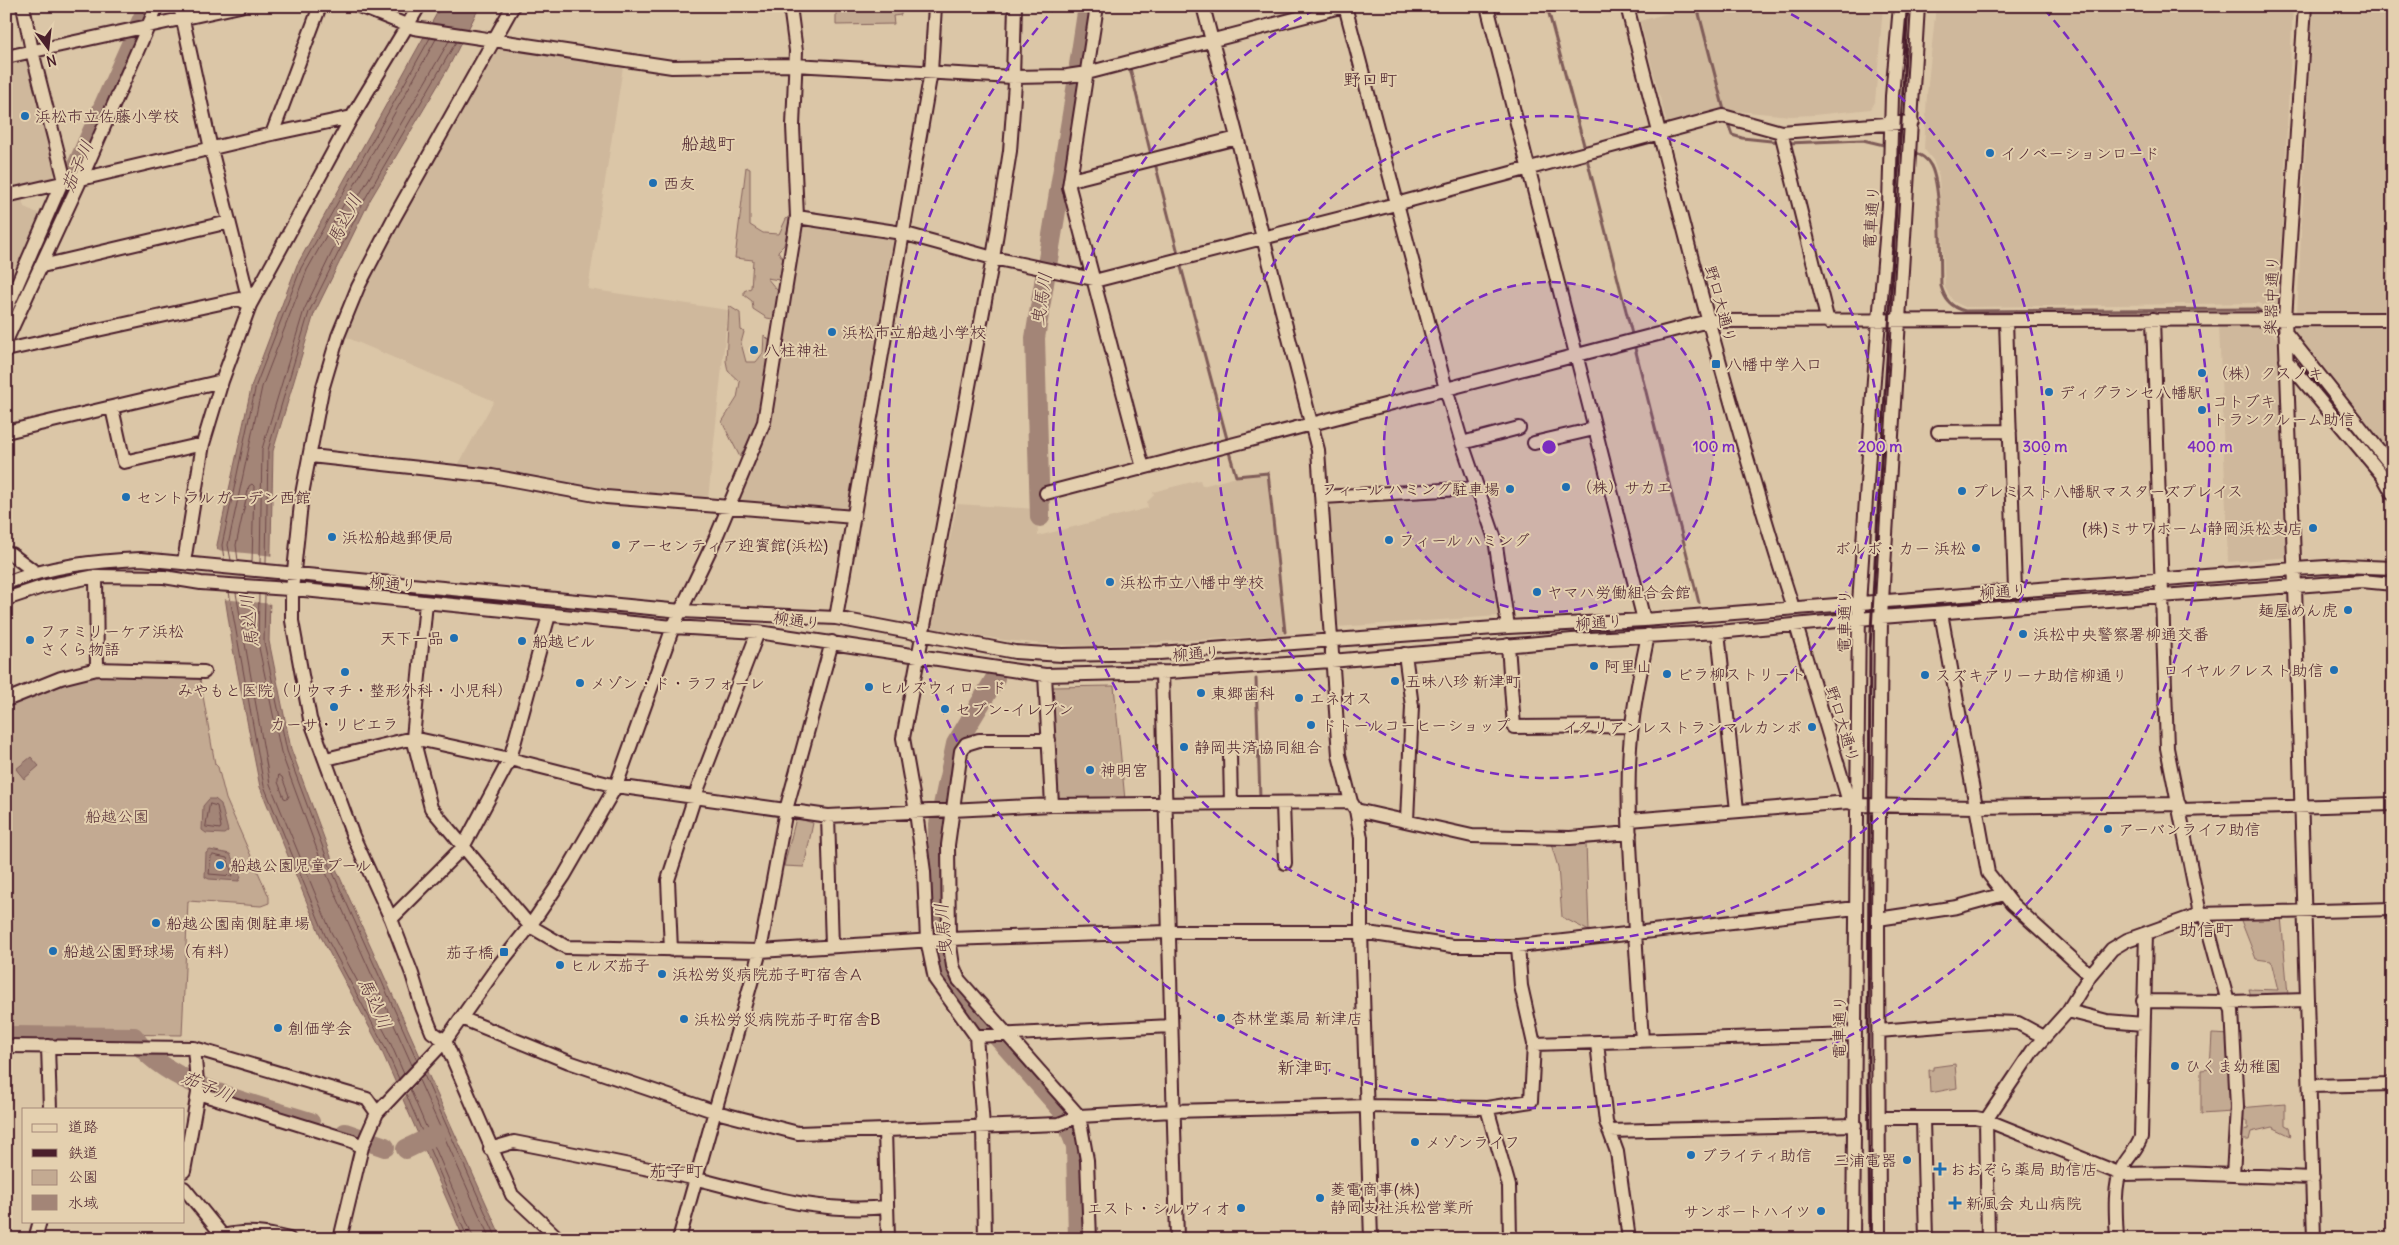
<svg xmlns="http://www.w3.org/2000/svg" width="2399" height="1245" font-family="Delius,'Klee One',sans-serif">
  <rect width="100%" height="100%" fill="#dbc6a7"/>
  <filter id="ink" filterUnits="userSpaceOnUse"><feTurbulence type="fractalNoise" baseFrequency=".02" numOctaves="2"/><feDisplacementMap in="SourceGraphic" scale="10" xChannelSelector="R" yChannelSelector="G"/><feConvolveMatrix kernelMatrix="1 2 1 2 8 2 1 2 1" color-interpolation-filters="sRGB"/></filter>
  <g filter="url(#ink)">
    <path fill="#cfb89c" d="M1693 6H1883L1875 102 1871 109 1814 115 1791 116 1726 110 1667 124 1640 21Z
      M1936 6H2293L2278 310 2270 315 2260 303 1965 307 1953 301 1945 288 1939 177 1933 160 1924 149 1927 94Z
      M2313 6H2393V314H2297Z
      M500 46 623 67 588 289 728 310 708 499 543 482 457 467 494 401 341 335 363 282Z
      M30 56 56 171 50 181 19 187 24 207 40 214 17 267 6 263V62Z
      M808 223 888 235 893 239 849 514 738 502 770 424 802 226Z
      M2219 323H2265L2282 346 2290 557 2228 562Z
      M2295 326 2393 327V460L2294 334Z
      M1267 474 1283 635 1092 646 1055 645 1004 640 932 628 957 504 1037 509 1038 536 1148 508 1147 502 1154 495 1153 492 1200 480 1202 486 1233 478Z
      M1475 492 1494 556 1499 616 1337 627 1329 502Z"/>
    <path fill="#c3aa92" stroke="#86645e" d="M836 6H901V15L893 16 894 24 836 25Z
      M746 167 750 169V225L763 233 779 234 786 219 791 215 784 245 778 251 784 261 779 280 767 278 781 295 778 320 767 318 753 309 752 301 744 295V291L751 288 753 260 735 258Z
      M729 306 740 313 741 330 744 332 741 343 746 362H756L763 353 764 335 769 340 771 358 761 398 758 422 740 457 722 422 737 398 740 382 728 371 726 361Z
      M102 674 200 679 215 764 218 767 226 799 269 897V903L261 906 188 901 182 1035 6 1033V706L85 677Z
      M1114 686 1125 800 1057 801 1051 687Z
      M796 818 813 823 804 867 784 866Z
      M1586 843 1589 931 1562 917 1558 867 1551 844Z
      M2281 916 2288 995 2251 996 2249 989 2278 990 2271 961 2256 959 2240 918Z
      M2212 1034 2232 1035V1112L2201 1114V1070L2210 1069Z
      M1955 1064 1957 1088 1930 1093 1929 1070H1933V1067Z
      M2285 1104V1125L2289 1127 2291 1136 2272 1127 2251 1132 2249 1140H2237L2240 1130 2248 1129V1121H2239L2240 1108Z"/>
    <path fill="#a38577" stroke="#7f5c59" d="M441 6H480L447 70 370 200 314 314 273 451 269 641 291 749 333 862 502 1239H464L380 1047 321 937 260 787 233 649 217 545 252 384 297 265Z
      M31 757 39 766 24 779 16 769Z
      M209 799H215L221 804 228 831 224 834 206 833 202 830 203 806Z
      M210 850 230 854 241 877 239 881 209 879 205 877 206 853Z"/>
    <path fill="#dbc6a7" d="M215 550 274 556 272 604 222 599Z
      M423 1053 429 1069 401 1101 394 1086Z"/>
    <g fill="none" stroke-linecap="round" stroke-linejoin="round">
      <path stroke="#6e4849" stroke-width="1" d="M224 559 222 545 256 385 301 268 430 38
        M231 560 228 545 262 387 307 270 436 39
        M238 561 236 545 249 486 252 484 254 486 252 562
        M260 563 262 449 304 310 360 194 449 41
        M266 563 268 450 309 312 366 197 456 42
        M229 592 264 786 325 935 384 1045 399 1079
        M236 593 270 784 331 932 390 1042 404 1074
        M259 594 258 643 281 752 323 866 412 1065
        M265 595 264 642 287 751 329 864 417 1060
        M279 775 282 777 289 796 287 799 284 798 278 782Z
        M210 804 217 806 221 827 220 829 206 827Z
        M213 855 227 858 233 876 209 874 211 857Z
        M424 1075 497 1239
        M419 1080 490 1239
        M410 1089 474 1239
        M406 1094 468 1239"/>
      <path stroke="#7f5c59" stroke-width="3" d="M1547 6 1585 149
        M1697 6 1725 114
        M1130 68 1151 155
        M1727 120 1732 135 1742 138 1781 142
        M1788 143 1863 140 1888 146
        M1913 152C1921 155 1927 158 1931 166 1942 188 1940 258 1941 286 1945 300 1951 307 1965 311L2257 309 2267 316
        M1586 155 1633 338
        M1155 163 1179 257
        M1180 263 1227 439
        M2272 323 2281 333
        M1634 344 1699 603
        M1229 452 1236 476 1268 473 1285 632
        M2373 453 2393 478
        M1256 679 1260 798"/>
      <path stroke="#a38577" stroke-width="20" d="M1079 65 1088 6
        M6 325 148 6
        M1040 517 1035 338 1077 84
        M995 679 956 744 938 829 941 948 944 967 951 984 1062 1110 1076 1146 1078 1239
        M6 1036 134 1037C164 1086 258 1105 310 1122
        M345 1133 385 1147
        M406 1149 435 1135"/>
      <g stroke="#4a1f2b" stroke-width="16">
        <path id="minor" d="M359 6 414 28 672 67 794 65 1013 77 1067 76 1087 73 1344 6
          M513 6 394 218 358 287 338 336 322 390 302 494 292 590V621L310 719 353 836 391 919 412 974 422 1007 432 1032 445 1041 512 1195 559 1239
          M1097 6 1069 187 1143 468
          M1203 6 1318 450 1339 755 1351 802 1356 810 1361 838V932L1371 1239
          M1345 6 1446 389 1462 443 1495 539 1508 627
          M1487 6 1644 620
          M1627 6C1678 208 1729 410 1793 608
          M2305 6 2285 319 2295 586 2314 1239
          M6 57 240 6
          M1781 132 1828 322
          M272 134 320 6
          M77 178 81 179 272 134 352 117
          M1071 180 1237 138
          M6 196 62 183
          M797 217 902 233 993 258 1098 280 1396 204 1723 116 1781 132 1912 122
          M42 266 229 222
          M6 310 64 177 32 51 23 6
          M2153 319 2167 748 2200 914
          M2006 321 2015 590
          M2285 332 2393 468
          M6 341 81 179 157 6
          M6 350 239 299 250 305 211 149 180 6
          M2286 360 2383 476 2393 494
          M112 408 124 462 203 444
          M6 432 222 381
          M1938 432 2010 431
          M1462 443 1519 428
          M1534 443 1594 429
          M311 456 492 476 606 497 854 517
          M1046 493 1708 321 2393 319
          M1323 497 1478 488
          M6 553 11 554 35 572
          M184 562 203 444 222 381 250 305 352 117 419 6
          M96 576 97 669
          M6 583C50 566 94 561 141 559L681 611 836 618 1015 652 1062 655 1159 653 1508 627 1644 620 2295 569 2343 566 2393 568
          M6 599 42 587 96 576 164 577 201 583 304 590 673 627 758 632 1045 675 1169 672 1331 661 1572 640 1718 632 1881 617 2362 581 2393 584
          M426 603 413 738 431 808 530 926 566 947 760 951 949 939 1168 932H1361L1452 946H1518L1635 933 1642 1040
          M1941 613 1988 873 2012 904 2090 975
          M836 618 931 72 935 6
          M1796 625 1849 802
          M1718 632 1737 810
          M1648 635C1642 665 1635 695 1632 726 1624 792 1632 867 1635 933L1856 908
          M1508 645 1514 727 1632 726
          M1405 654 1412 706 1407 821
          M1162 672 1177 1239
          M1045 675 1052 805
          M6 700 61 678 97 669 204 672
          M1049 740H979L966 744 961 751 948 845 949 939 953 966 959 980 1079 1116 1087 1160 1090 1239
          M1230 755 1231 803
          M326 759 413 738 510 759 616 786 828 816 1052 805 1351 802
          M1283 803 1285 863
          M1356 810 1472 836 1570 838 1630 833
          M2180 810 2393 804
          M828 816 832 946
          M1630 820 1849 802 1856 805 1976 807 2179 804
          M2204 914 2228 1002 2232 1010 2237 1107 2233 1175
          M391 919 463 847 510 759 549 615
          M1878 919 1957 907 2004 894
          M671 950 668 880 695 796 758 632
          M2143 1001 2228 1002 2307 1000
          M2068 1011 2107 1021 2143 1024
          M461 1018 569 1062 716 1112 798 1133 1059 1124 1079 1116 1173 1111 1367 1106 1487 1108
          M1879 1031 1990 1022 2018 1023 2044 1037
          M976 1036 1171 1026
          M1597 1043 1606 1122 1617 1152 1629 1239
          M1534 1044 1855 1034
          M6 1046 194 1048
          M48 1046 50 1109
          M2310 1086 2393 1084
          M198 1093 352 1141 362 1147
          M1879 1118H1976L1986 1120 2121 1174 2179 1173 2313 1178
          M1923 1119 1926 1239
          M885 1130 888 1239
          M1609 1131 1855 1125
          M490 1149 514 1142C575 1154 636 1166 697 1179 763 1195 818 1214 887 1207
          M184 1171 198 1093 194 1048 367 1099 377 1113
          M184 1188 223 1236C246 1230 266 1233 289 1239
          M35 1239 40 1221
          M340 1239 362 1147 377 1113 445 1041 495 970 530 926 564 876 616 786 673 627 717 535 764 422 797 217 793 126 796 51 790 6
          M679 1239 760 951 786 810 832 642
          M985 1239 983 1126 976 1036 935 979 927 940 924 872 916 812 903 738 993 258 1010 151 1015 83 1013 77 1015 6
          M1510 1239 1509 1186 1487 1108 1531 1101 1534 1044 1521 986 1518 946
          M1853 1239 1859 604 1874 379 1889 205 1892 96 1900 6
          M1879 1239 1878 919 1881 617 1918 6
          M1988 1239 1986 1120 2033 1050 2068 1011 2090 975 2112 949 2127 940 2200 914 2393 909
          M2117 1239C2116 1219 2113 1185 2122 1168 2128 1156 2137 1150 2141 1137L2146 933"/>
      </g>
      <use href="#minor" stroke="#e4d0af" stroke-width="12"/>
      <path stroke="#4a1f2b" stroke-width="3" d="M1870 1239 1868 1061 1870 647 1908 6"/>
    </g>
  </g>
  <circle cx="1549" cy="447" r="165" fill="#7b2cbf" fill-opacity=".12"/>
  <g fill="none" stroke="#7b2cbf" stroke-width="2.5" stroke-dasharray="9 6">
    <circle cx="1549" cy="447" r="165"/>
    <circle cx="1549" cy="447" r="331"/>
    <path d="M1778 7A496 496 0 1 1 1320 7"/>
    <path d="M2044 9A661 661 0 1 1 1054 9"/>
  </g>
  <g fill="#1f6fb2" stroke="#e4d0af" stroke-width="2">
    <circle cx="25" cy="116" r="5"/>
    <circle cx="1990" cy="153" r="5"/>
    <circle cx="653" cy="183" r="5"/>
    <circle cx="832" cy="332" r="5"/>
    <circle cx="754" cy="350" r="5"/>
    <rect x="1711" y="359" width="10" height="10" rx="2.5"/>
    <circle cx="2202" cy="373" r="5"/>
    <circle cx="2049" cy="392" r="5"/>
    <circle cx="2202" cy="410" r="5"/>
    <circle cx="1566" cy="487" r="5"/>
    <circle cx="1510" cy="489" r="5"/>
    <circle cx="1962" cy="491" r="5"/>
    <circle cx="126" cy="497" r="5"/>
    <circle cx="2313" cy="528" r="5"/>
    <circle cx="332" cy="537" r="5"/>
    <circle cx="1389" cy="540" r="5"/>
    <circle cx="616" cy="545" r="5"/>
    <circle cx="1976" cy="548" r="5"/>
    <circle cx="1110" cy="582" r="5"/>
    <circle cx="1537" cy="592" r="5"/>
    <circle cx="2348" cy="610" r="5"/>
    <circle cx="2023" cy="634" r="5"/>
    <circle cx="454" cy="638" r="5"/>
    <circle cx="30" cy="640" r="5"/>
    <circle cx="522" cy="641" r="5"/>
    <circle cx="1594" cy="666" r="5"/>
    <circle cx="2334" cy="670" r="5"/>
    <circle cx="345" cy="672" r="5"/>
    <circle cx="1667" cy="674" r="5"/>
    <circle cx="1925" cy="675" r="5"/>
    <circle cx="1395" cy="681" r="5"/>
    <circle cx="580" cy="683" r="5"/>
    <circle cx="869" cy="687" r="5"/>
    <circle cx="1201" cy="693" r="5"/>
    <circle cx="1299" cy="698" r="5"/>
    <circle cx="334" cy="707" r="5"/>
    <circle cx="945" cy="709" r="5"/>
    <circle cx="1311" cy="725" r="5"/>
    <circle cx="1812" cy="727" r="5"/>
    <circle cx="1184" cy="747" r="5"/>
    <circle cx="1090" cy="770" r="5"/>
    <circle cx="2108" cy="829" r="5"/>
    <circle cx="220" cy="865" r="5"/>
    <circle cx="156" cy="923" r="5"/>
    <circle cx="53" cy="951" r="5"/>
    <rect x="499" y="947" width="10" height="10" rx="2.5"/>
    <circle cx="560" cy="965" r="5"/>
    <circle cx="662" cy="974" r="5"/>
    <circle cx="1221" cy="1018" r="5"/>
    <circle cx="684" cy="1019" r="5"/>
    <circle cx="278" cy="1028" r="5"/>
    <circle cx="2175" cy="1066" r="5"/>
    <circle cx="1415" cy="1142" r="5"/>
    <circle cx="1691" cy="1155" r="5"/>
    <circle cx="1907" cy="1160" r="5"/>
    <path d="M1937.5 1161.5h5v5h5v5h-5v5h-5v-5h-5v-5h5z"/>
    <circle cx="1320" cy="1198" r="5"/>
    <path d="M1952.5 1195.5h5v5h5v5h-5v5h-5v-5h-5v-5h5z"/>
    <circle cx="1241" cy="1208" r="5"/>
    <circle cx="1821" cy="1211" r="5"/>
  </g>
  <g text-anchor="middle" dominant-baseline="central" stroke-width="4" stroke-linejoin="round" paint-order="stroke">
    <g font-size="16" fill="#4a1f2b" stroke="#e4d0af" text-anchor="start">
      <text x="35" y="116">浜松市立佐藤小学校</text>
      <text x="2000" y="153">イノベーションロード</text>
      <text x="663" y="183">西友</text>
      <text x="842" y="332">浜松市立船越小学校</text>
      <text x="764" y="350">八柱神社</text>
      <text x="1726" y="364">八幡中学入口</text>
      <text x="2212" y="373">（株）クスノキ</text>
      <text x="2059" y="392">ディグランセ八幡駅</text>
      <text x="2212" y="401">コトブキ<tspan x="2212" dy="18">トランクルーム助信</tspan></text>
      <text x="1576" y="487">（株）サカエ</text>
      <text x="1500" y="489" text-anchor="end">フィール ハミング駐車場</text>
      <text x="1972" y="491">プレミスト八幡駅マスターズプレイス</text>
      <text x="136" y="497">セントラルガーデン西館</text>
      <text x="2303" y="528" text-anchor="end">(株)ミサワホーム 静岡浜松支店</text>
      <text x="342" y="537">浜松船越郵便局</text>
      <text x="1399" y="540">フィール ハミング</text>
      <text x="626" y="545">アーセンティア迎賓館(浜松)</text>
      <text x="1966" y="548" text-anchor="end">ボルボ・カー 浜松</text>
      <text x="1120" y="582">浜松市立八幡中学校</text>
      <text x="1547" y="592">ヤマハ労働組合会館</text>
      <text x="2338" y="610" text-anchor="end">麺屋めん虎</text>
      <text x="40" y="631">ファミリーケア浜松<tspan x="40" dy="18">さくら物語</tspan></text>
      <text x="2033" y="634">浜松中央警察署柳通交番</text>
      <text x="444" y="638" text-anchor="end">天下一品</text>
      <text x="532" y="641">船越ビル</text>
      <text x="1604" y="666">阿里山</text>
      <text x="2324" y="670" text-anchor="end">ロイヤルクレスト助信</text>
      <text x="1677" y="674">ビラ柳ストリート</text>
      <text x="1935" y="675">スズキアリーナ助信柳通り</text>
      <text x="1405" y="681">五味八珍 新津町</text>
      <text x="590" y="683">メゾン・ド・ラフォーレ</text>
      <text x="879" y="687">ヒルズウィロード</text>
      <text x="345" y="690" text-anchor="middle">みやもと医院（リウマチ・整形外科・小児科）</text>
      <text x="1211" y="693">東郷歯科</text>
      <text x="1309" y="698">エネオス</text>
      <text x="955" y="709">セブン-イレブン</text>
      <text x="334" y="724" text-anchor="middle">カーサ・リビエラ</text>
      <text x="1321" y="725">ドトールコーヒーショップ</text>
      <text x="1802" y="727" text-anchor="end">イタリアンレストランマルカンポ</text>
      <text x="1194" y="747">静岡共済協同組合</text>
      <text x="1100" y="770">神明宮</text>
      <text x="2118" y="829">アーバンライフ助信</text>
      <text x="230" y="865">船越公園児童プール</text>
      <text x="166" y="923">船越公園南側駐車場</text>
      <text x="63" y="951">船越公園野球場（有料）</text>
      <text x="494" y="952" text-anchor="end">茄子橋</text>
      <text x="570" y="965">ヒルズ茄子</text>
      <text x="672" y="974">浜松労災病院茄子町宿舎Ａ</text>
      <text x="1231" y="1018">杏林堂薬局 新津店</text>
      <text x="694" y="1019">浜松労災病院茄子町宿舎B</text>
      <text x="288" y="1028">創価学会</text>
      <text x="2185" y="1066">ひくま幼稚園</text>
      <text x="1425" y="1142">メゾンライフ</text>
      <text x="1701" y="1155">ブライティ助信</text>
      <text x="1897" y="1160" text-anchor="end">三浦電器</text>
      <text x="1950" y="1169">おおぞら薬局 助信店</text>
      <text x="1330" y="1189">菱電商事(株)<tspan x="1330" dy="18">静岡支社浜松営業所</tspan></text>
      <text x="1966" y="1203">新風会 丸山病院</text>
      <text x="1231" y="1208" text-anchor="end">エスト・シルヴィオ</text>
      <text x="1811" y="1211" text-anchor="end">サンポートハイツ</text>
    </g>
    <g font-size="16" fill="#4a1f2b" stroke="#e4d0af">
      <text transform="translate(1871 217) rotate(-86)">電車通り</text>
      <text transform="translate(2271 295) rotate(-88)">楽器中通り</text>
      <text transform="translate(1721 304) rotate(75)">野口大通り</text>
      <text transform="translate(393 583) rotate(6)">柳通り</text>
      <text transform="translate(2003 591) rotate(-4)">柳通り</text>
      <text transform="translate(797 620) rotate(8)">柳通り</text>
      <text transform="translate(1844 621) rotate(-89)">電車通り</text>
      <text transform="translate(1599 622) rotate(-4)">柳通り</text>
      <text transform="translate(1196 653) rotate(-4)">柳通り</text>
      <text transform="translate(1843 724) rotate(73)">野口大通り</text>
      <text transform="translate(1839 1027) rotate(-90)">電車通り</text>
    </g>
    <g font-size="16" fill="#5c343a" stroke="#e4d0af">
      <text x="117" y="816">船越公園</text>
    </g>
    <g font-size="18" fill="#4a1f2b" stroke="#e4d0af">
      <text x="1370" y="79">野口町</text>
      <text x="708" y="143">船越町</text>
      <text x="2206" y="929">助信町</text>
      <text x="1304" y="1067">新津町</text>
      <text x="676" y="1170">茄子町</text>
    </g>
    <g font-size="18" font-style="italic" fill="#60383e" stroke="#e4d0af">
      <text transform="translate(77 166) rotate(-66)">茄子川</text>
      <text transform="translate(344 219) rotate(-63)">馬込川</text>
      <text transform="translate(1041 299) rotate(-81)">曳馬川</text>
      <text transform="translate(249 621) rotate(-96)">馬込川</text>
      <text transform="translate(943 930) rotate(-95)">曳馬川</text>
      <text transform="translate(375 1003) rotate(65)">馬込川</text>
      <text transform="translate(208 1086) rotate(23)">茄子川</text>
    </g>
  </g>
  <circle cx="1549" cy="447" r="8" fill="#7b2cbf" stroke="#e4d0af" stroke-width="2.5"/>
  <g font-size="15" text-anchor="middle" font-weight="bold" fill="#7b2cbf" stroke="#e4d0af" stroke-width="4" stroke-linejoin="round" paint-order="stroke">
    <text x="1714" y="452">100 m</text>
    <text x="1880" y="452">200 m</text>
    <text x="2045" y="452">300 m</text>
    <text x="2210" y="452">400 m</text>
  </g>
  <rect width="2399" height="1245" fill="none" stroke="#e4d0af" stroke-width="25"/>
  <rect x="12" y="12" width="2374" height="1220" fill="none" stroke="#4a1f2b" stroke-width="2" filter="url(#ink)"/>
  <rect x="22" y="1108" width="162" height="115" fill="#e4d0af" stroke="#a6897a"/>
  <rect x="32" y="1124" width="25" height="8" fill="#e4d0af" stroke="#a6897a"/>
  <text x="68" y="1132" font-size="15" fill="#4a1f2b">道路</text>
  <rect x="32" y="1149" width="25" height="8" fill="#4a1f2b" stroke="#a6897a"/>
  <text x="68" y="1158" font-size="15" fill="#4a1f2b">鉄道</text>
  <rect x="32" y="1170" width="25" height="15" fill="#c3aa92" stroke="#a6897a"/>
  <text x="68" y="1182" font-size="15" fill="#4a1f2b">公園</text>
  <rect x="32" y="1195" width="25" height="15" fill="#a38577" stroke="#a6897a"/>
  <text x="68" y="1208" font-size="15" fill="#4a1f2b">水域</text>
  <g transform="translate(48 48) rotate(165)" stroke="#e4d0af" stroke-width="4" paint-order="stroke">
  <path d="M0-4L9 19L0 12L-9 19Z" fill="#4a1f2b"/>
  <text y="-8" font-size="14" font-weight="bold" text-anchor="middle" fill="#4a1f2b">N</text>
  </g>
</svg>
